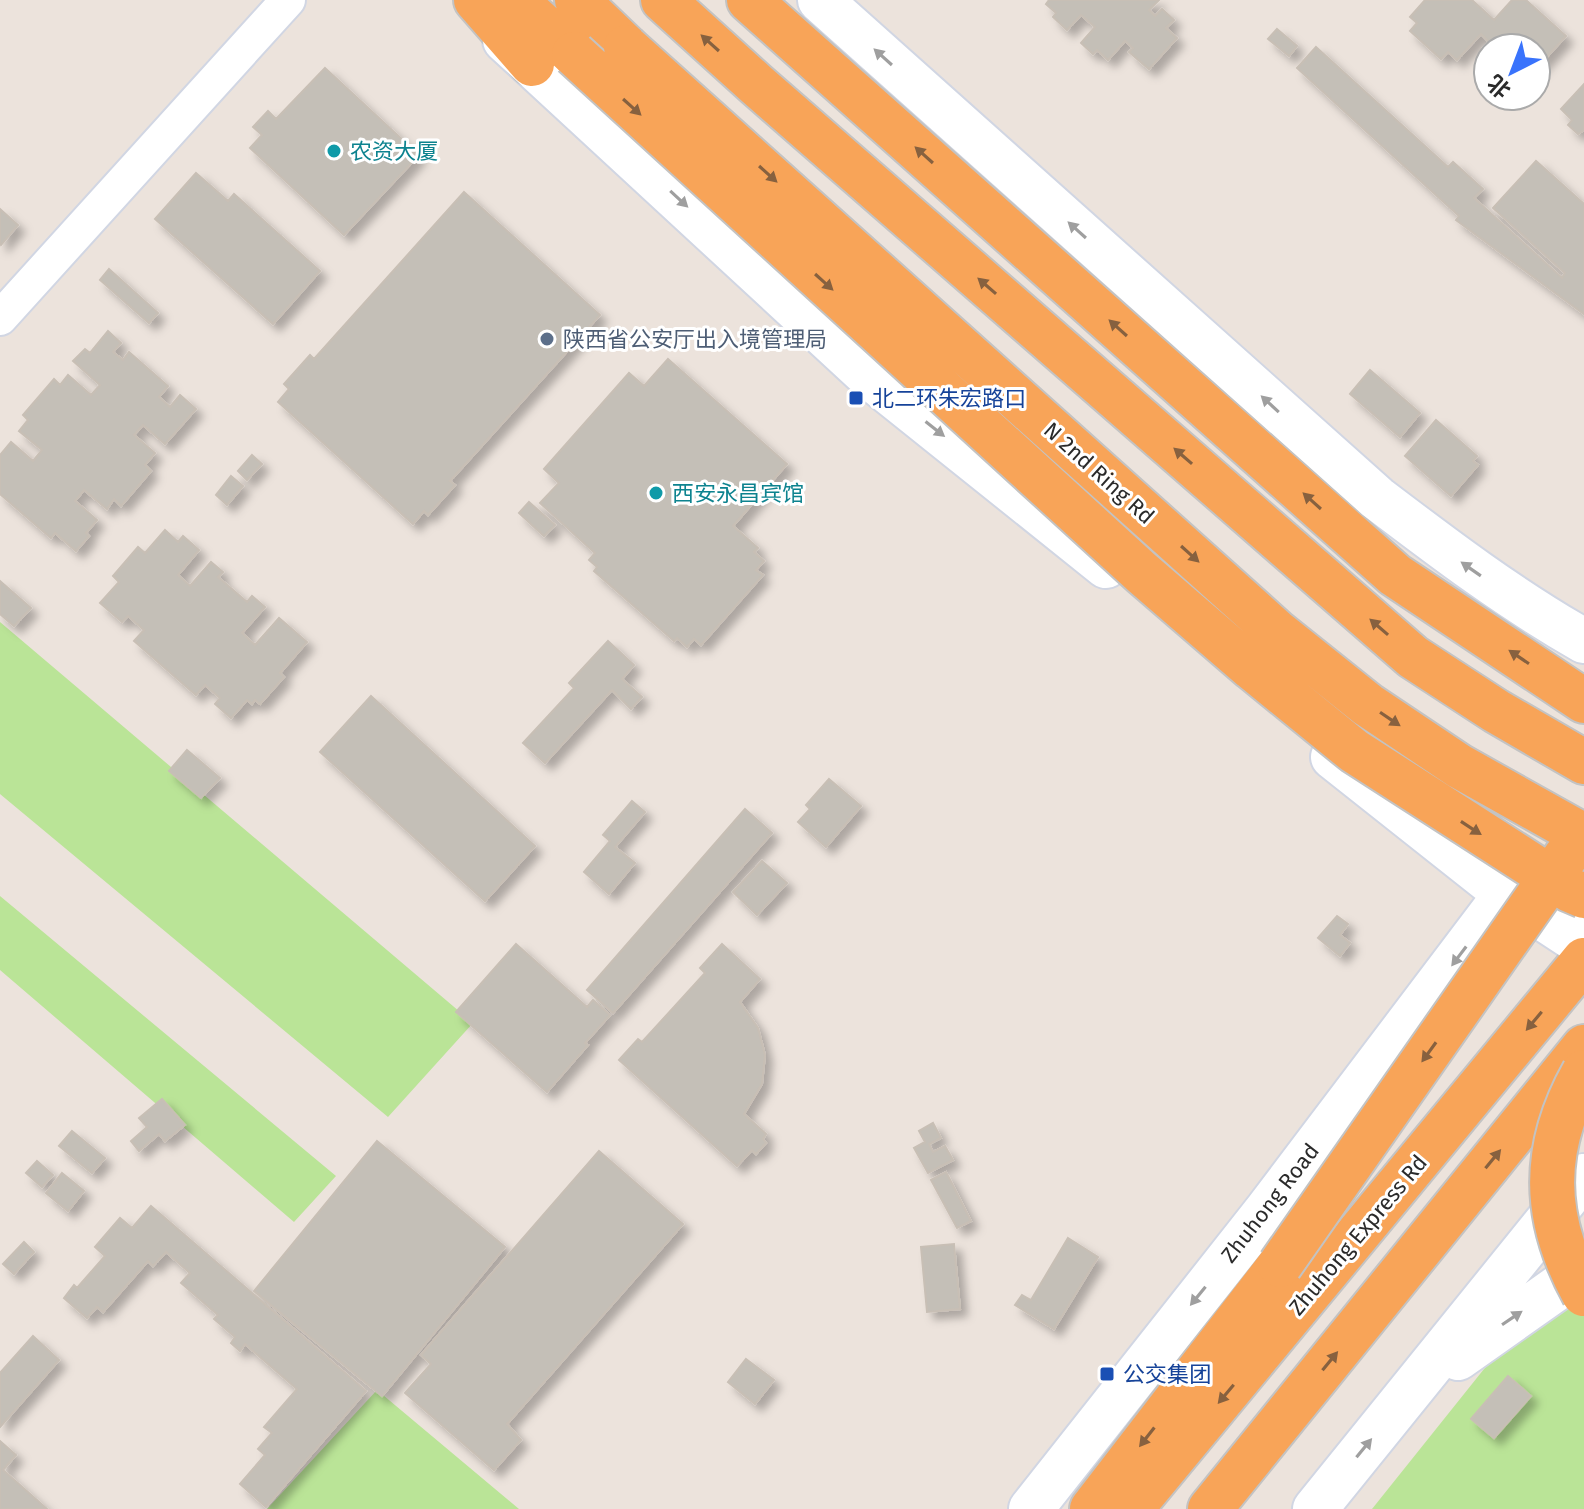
<svg xmlns="http://www.w3.org/2000/svg" width="1584" height="1509" font-family="'Fira Sans','Noto Sans SC',sans-serif">
  <defs>
    <filter id="shadow"><feDropShadow dx="7" dy="7" stdDeviation="4" flood-color="#0004"/></filter>
  </defs>
  <rect width="100%" height="100%" fill="#ece3dc"/>
  <path fill="#bae497" d="M0 622 473 1023 388 1117 0 794Z
    M0 896 336 1176 294 1222 0 970Z
    M1584 1244V1509H1372Z
    M377 1390 519 1509H267Z"/>
  <path fill="#c4bfb7" stroke="#c8bfb5" stroke-width="2" filter="url(#shadow)" d="M1049 0H1159L1149 10 1155 16 1162 9 1174 20 1166 28 1177 38 1149 69 1129 52 1133 48 1125 41 1108 60 1097 50 1093 54 1081 43 1095 27 1081 15 1067 30 1053 17 1056 13 1046 4Z
    M1425 0H1472L1494 20 1512 0H1526L1566 36 1536 69V48H1488V53L1483 48 1489 42 1481 34 1457 60 1448 52 1441 59 1410 31 1417 23 1410 17Z
    M1277 29 1297 46 1289 56 1268 39Z
    M1316 47 1448 167 1453 162 1483 189 1474 198 1562 278 1565 273 1493 208 1536 161 1584 204V314L1456 220 1459 216 1297 68Z
    M325 68 419 155 344 235 250 148 262 135 253 127 268 111 276 119Z
    M1584 84V130L1578 134 1568 125 1572 120 1561 109Z
    M196 173 228 201 234 194 320 271 273 324 155 219Z
    M464 192 600 315 450 481 455 485 428 515 424 511 413 524 278 402 289 389 284 384 310 355 314 359Z
    M0 209 18 225 1 245 0 243Z
    M109 269 158 313 149 323 100 280Z
    M108 331 121 343 113 352 123 360 129 352 168 386 159 397 170 407 180 395 196 409 165 444 143 425 134 435 155 453 145 465 151 471 121 506 114 499 107 509 84 490 75 501 97 520 86 533 89 536 76 551 55 533 51 538 0 494V455L11 442 33 461 42 450 19 431 28 420 23 415 54 379 60 385 68 375 91 395 100 385 73 361 85 349 90 353Z
    M668 359 787 464 733 526 758 548 754 552 764 561 756 570 763 575 701 645 694 639 687 647 677 638 674 641 594 571 597 567 589 560 595 553 540 503 559 483 544 469 629 373 644 386Z
    M1370 370 1420 413 1400 437 1350 394Z
    M1436 420 1477 456 1473 461 1478 465 1451 496 1405 456Z
    M252 455 262 464 247 480 238 471Z
    M231 476 243 486 227 505 216 495Z
    M529 502 555 525 544 536 519 513Z
    M165 530 178 542 183 536 199 550 178 575 190 586 211 562 223 572 218 577 247 602 252 596 265 607 242 633 255 645 279 618 307 642 280 673 284 677 260 704 255 700 252 704 247 700 231 718 215 704 220 698 205 685 196 695 134 641 144 630 128 616 122 622 100 603 119 582 113 576 138 547 145 553Z
    M0 581 31 608 14 626 0 614Z
    M608 641 634 665 622 679 642 697 631 709 612 690 545 763 523 743 574 688 569 683Z
    M371 696 535 846 485 901 320 752Z
    M187 750 220 778 201 798 169 771Z
    M829 779 861 806 826 847 798 822 810 809 806 805Z
    M632 801 645 812 615 847 635 863 609 894 584 872 610 841 603 835Z
    M745 809 772 833 613 1013 587 990Z
    M762 861 787 883 757 915 733 892Z
    M1337 916 1348 924 1340 935 1350 943 1340 956 1318 938Z
    M516 944 587 1007 593 1000 610 1015 585 1043 588 1045 547 1092 456 1012Z
    M722 944 760 979 740 1002 758 1028 765 1055 762 1084 744 1114 766 1134 763 1139 766 1143 756 1154 752 1150 737 1166 619 1060 638 1039 642 1042 705 973 700 968Z
    M162 1099 185 1125 165 1141 159 1134 139 1151 131 1141 147 1127 139 1118Z
    M933 1123 941 1138 929 1144 933 1152 945 1146 953 1160 928 1173 914 1148 925 1142 919 1131Z
    M72 1131 105 1158 92 1173 59 1146Z
    M377 1141 505 1247 382 1396 254 1291Z
    M599 1151 683 1224 507 1424 521 1440 494 1470 405 1393 431 1364 421 1355Z
    M37 1161 53 1175 42 1187 26 1173Z
    M946 1172 971 1221 957 1228 931 1180Z
    M62 1173 84 1191 68 1211 46 1193Z
    M151 1206 366 1391 266 1507 240 1484 265 1455 258 1449 272 1433 264 1427 297 1389 245 1344 240 1351 231 1343 235 1337 214 1319 218 1315 181 1283 190 1273 166 1252 153 1266 148 1261 103 1312 97 1307 87 1318 64 1298 74 1285 77 1288 105 1256 95 1247 120 1218 132 1228Z
    M1068 1238 1098 1257 1054 1329 1015 1305 1022 1295 1031 1300Z
    M24 1242 34 1252 14 1274 3 1264Z
    M954 1244 960 1309 927 1312 921 1247Z
    M33 1336 59 1360 0 1427V1373Z
    M746 1359 774 1380 755 1404 728 1382Z
    M1508 1376 1531 1396 1494 1438 1471 1419Z
    M0 1441 16 1455 3 1470 47 1509H0Z"/>
  <g fill="none" stroke-linecap="round" stroke-linejoin="round">
    <g stroke="#d1d6e3" stroke-width="38">
      <path id="minor" d="M0 318 288 0"/>
    </g>
    <g stroke="#d1d6e3" stroke-width="48">
      <path id="secondary" d="M820 0 1377 498C1444 549 1510 599 1584 641
        M505 40 870 377 1106 566
        M1333 757 1506 894 1584 945
        M1458 1358 1584 1269
        M1031 1509 1267 1210 1506 894 1527 875
        M1315 1509 1584 1176"/>
    </g>
    <g stroke="#c3c3c3" stroke-width="48">
      <path id="trunk" d="M476 0 532 64
        M515 0 574 54
        M577 0 626 47
        M663 0 757 85 1413 657 1496 711 1584 762
        M749 0 1395 575 1584 701
        M1092 1509 1280 1265
        M1131 1509 1584 960
        M1210 1509 1584 1047"/>
    </g>
    <use href="#minor" stroke="#fff" stroke-width="34"/>
    <use href="#secondary" stroke="#fff" stroke-width="44"/>
    <use href="#trunk" stroke="#f8a458" stroke-width="44"/>
    <g stroke="#c3c3c3" stroke-width="48" stroke-linecap="butt">
      <path id="trunk-bridge" d="M626 47 1278 633 1368 705 1459 766 1584 836
        M574 54 1142 573 1252 668 1354 751 1570 890 1584 896
        M1584 1072C1541 1148 1542 1218 1584 1294
        M1280 1265 1566 856"/>
    </g>
    <use href="#trunk-bridge" stroke="#f8a458" stroke-width="44"/>
  </g>
  <defs><path id="oneway-solid" d="M-6-.8H1V-3.2L6.5 0L1 3.2V.8H-6Z" transform="scale(2)"/></defs>
  <g fill="#87613f">
    <use href="#oneway-solid" transform="translate(710 43) rotate(-138)"/>
    <use href="#oneway-solid" transform="translate(632 107) rotate(42)"/>
    <use href="#oneway-solid" transform="translate(924 155) rotate(-138)"/>
    <use href="#oneway-solid" transform="translate(768 174) rotate(42)"/>
    <use href="#oneway-solid" transform="translate(824 282) rotate(42)"/>
    <use href="#oneway-solid" transform="translate(987 286) rotate(-139)"/>
    <use href="#oneway-solid" transform="translate(1118 328) rotate(-138)"/>
    <use href="#oneway-solid" transform="translate(1183 456) rotate(-139)"/>
    <use href="#oneway-solid" transform="translate(1312 501) rotate(-138)"/>
    <use href="#oneway-solid" transform="translate(1190 554) rotate(42)"/>
    <use href="#oneway-solid" transform="translate(1379 627) rotate(-139)"/>
    <use href="#oneway-solid" transform="translate(1519 657) rotate(-146)"/>
    <use href="#oneway-solid" transform="translate(1390 719) rotate(34)"/>
    <use href="#oneway-solid" transform="translate(1471 828) rotate(33)"/>
    <use href="#oneway-solid" transform="translate(1534 1021) rotate(130)"/>
    <use href="#oneway-solid" transform="translate(1429 1052) rotate(126)"/>
    <use href="#oneway-solid" transform="translate(1493 1159) rotate(-51)"/>
    <use href="#oneway-solid" transform="translate(1330 1361) rotate(-51)"/>
    <use href="#oneway-solid" transform="translate(1226 1394) rotate(130)"/>
    <use href="#oneway-solid" transform="translate(1147 1437) rotate(128)"/>
  </g>
  <g fill="#9f9f9f">
    <use href="#oneway-solid" transform="translate(883 57) rotate(-138)"/>
    <use href="#oneway-solid" transform="translate(679 199) rotate(43)"/>
    <use href="#oneway-solid" transform="translate(1077 230) rotate(-138)"/>
    <use href="#oneway-solid" transform="translate(1270 404) rotate(-137)"/>
    <use href="#oneway-solid" transform="translate(935 429) rotate(38)"/>
    <use href="#oneway-solid" transform="translate(1471 569) rotate(-145)"/>
    <use href="#oneway-solid" transform="translate(1459 956) rotate(127)"/>
    <use href="#oneway-solid" transform="translate(1198 1296) rotate(129)"/>
    <use href="#oneway-solid" transform="translate(1512 1318) rotate(-34)"/>
    <use href="#oneway-solid" transform="translate(1364 1448) rotate(-51)"/>
  </g>
  <g fill="#0f9aa8" stroke="#fff" stroke-width="3">
    <circle cx="334" cy="151" r="8"/>
    <circle cx="656" cy="493" r="8"/>
  </g>
  <circle fill="#5c6f8a" stroke="#fff" stroke-width="3" cx="547" cy="339" r="8"/>
  <g fill="#1a4fb4" stroke="#fff" stroke-width="3">
    <rect x="848" y="390" width="16" height="16" rx="4"/>
    <rect x="1099" y="1366" width="16" height="16" rx="4"/>
  </g>
  <g text-anchor="middle" dominant-baseline="central" stroke-width="6" stroke-linejoin="round" paint-order="stroke">
    <g font-size="22" fill="#0d838f" stroke="#fff" text-anchor="start">
      <text x="350" y="151">农资大厦</text>
      <text x="672" y="493">西安永昌宾馆</text>
    </g>
    <g font-size="22" fill="#4e5e75" stroke="#fff" text-anchor="start">
      <text x="563" y="339">陕西省公安厅出入境管理局</text>
    </g>
    <g font-size="22" fill="#164399" stroke="#fff" text-anchor="start">
      <text x="872" y="398">北二环朱宏路口</text>
      <text x="1123" y="1374">公交集团</text>
    </g>
    <g font-size="22" fill="#2a2a2a" stroke="#fff">
      <text transform="translate(1099 473) rotate(42)">N 2nd Ring Rd</text>
      <text transform="translate(1270 1203) rotate(-52)">Zhuhong Road</text>
      <text transform="translate(1358 1235) rotate(-50)">Zhuhong Express Rd</text>
    </g>
  </g>
  <g transform="translate(1512 72) rotate(222)"><circle r="38" fill="#ffffff" stroke="#aaaaaa" stroke-width="2"/>
  <path d="M0-6L14 30L0 20L-14 30Z" fill="#3973fc"/>
  <text y="-12" font-size="22" font-weight="bold" text-anchor="middle" fill="#2a2a2a">北</text>
  </g>
</svg>
